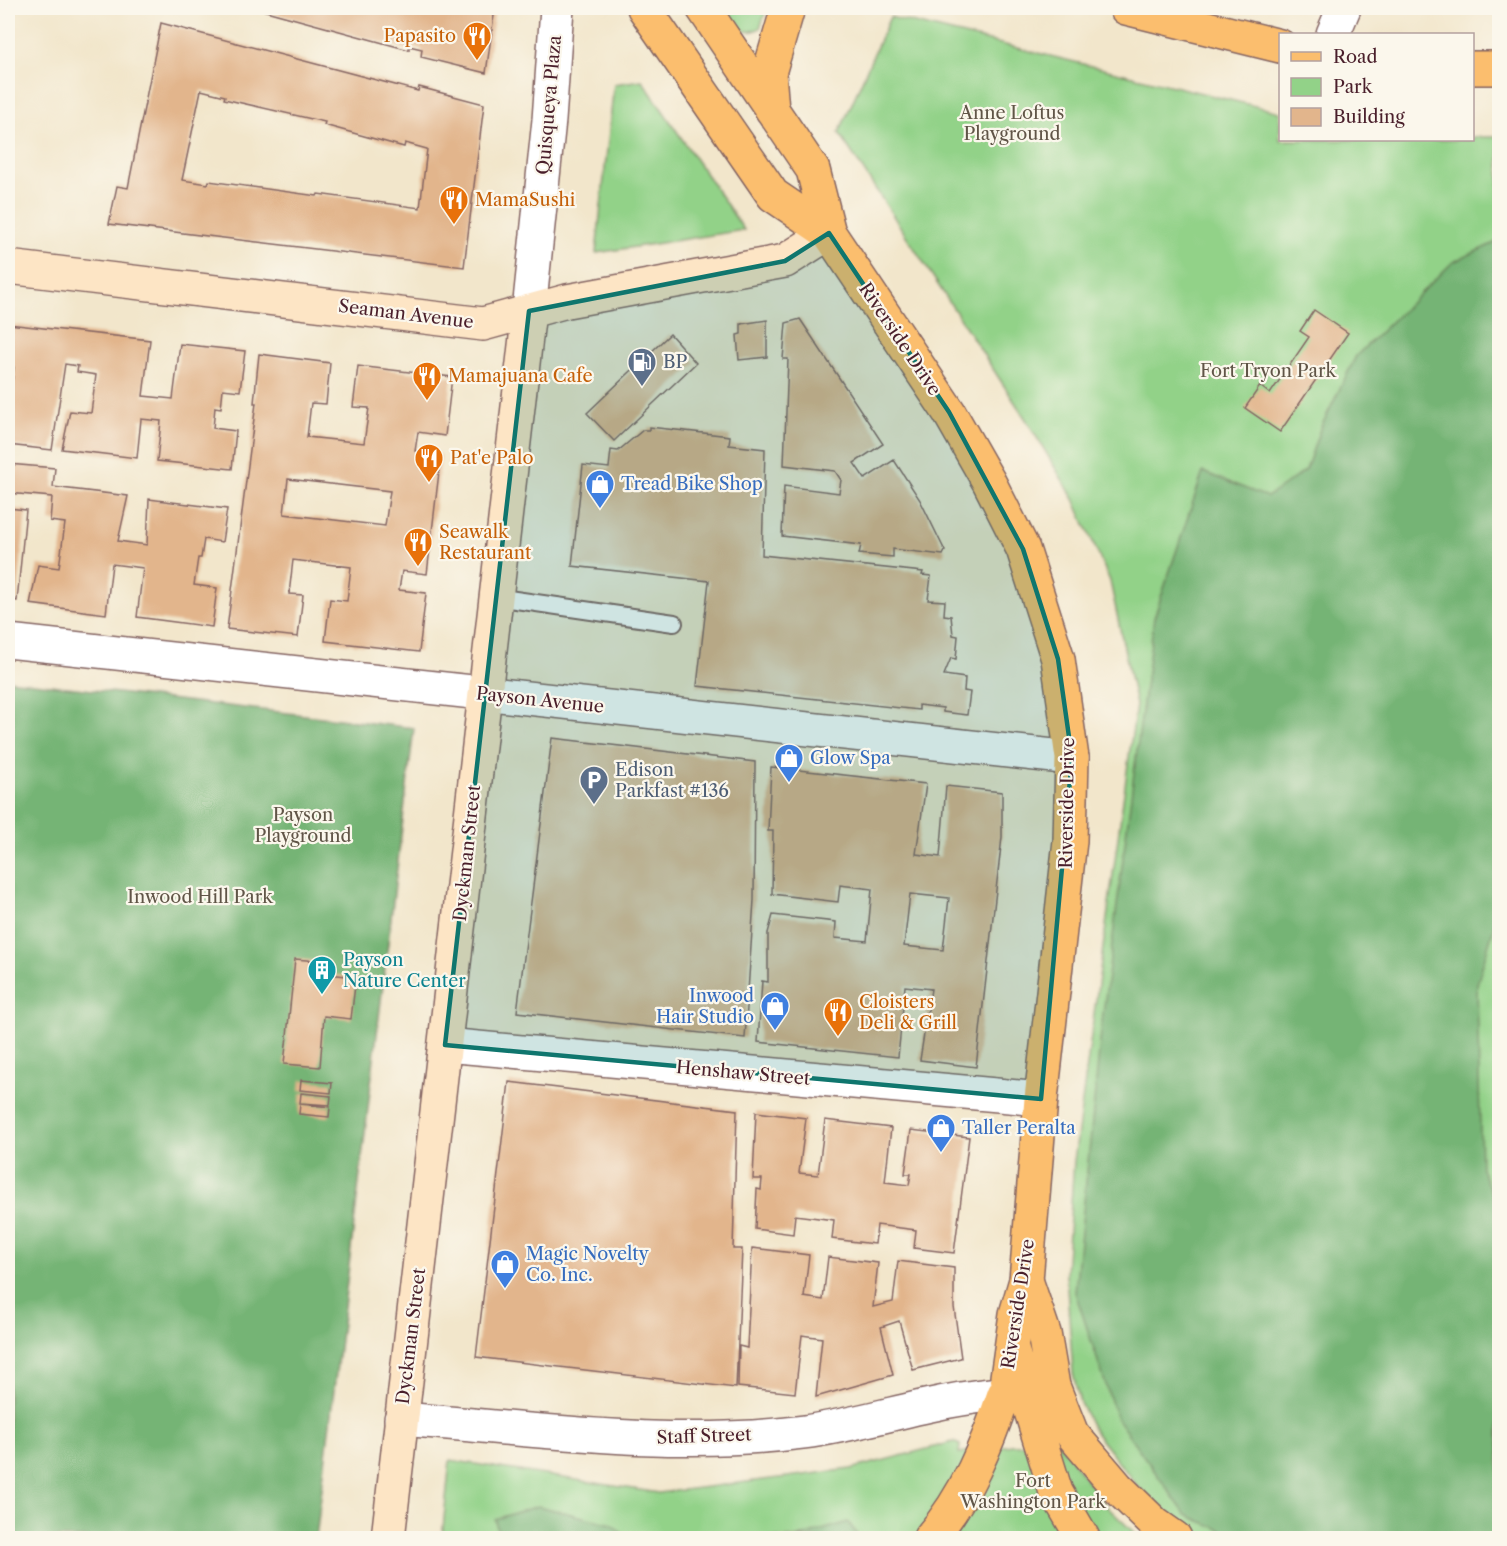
<svg xmlns="http://www.w3.org/2000/svg" width="1507" height="1546" font-family="'Libre Caslon Text',serif">
  <rect width="100%" height="100%" fill="#fbf7ec"/>
  <filter id="ink" filterUnits="userSpaceOnUse"><feTurbulence type="fractalNoise" baseFrequency=".0167" numOctaves="2"/><feDisplacementMap in="SourceGraphic" scale="12" xChannelSelector="R" yChannelSelector="G"/><feConvolveMatrix kernelMatrix="1 2 1 2 8 2 1 2 1" color-interpolation-filters="sRGB"/></filter>
  <filter id="wash" filterUnits="userSpaceOnUse"><feTurbulence type="fractalNoise" baseFrequency=".008" numOctaves="4" result="noise"/><feDisplacementMap in="SourceGraphic" scale="24" xChannelSelector="R" yChannelSelector="G"/><feGaussianBlur stdDeviation="1.35" result="paint"/><feColorMatrix in="noise" values="0 0 0 0 0 0 0 0 0 0 0 0 0 0 0 0 0 1.4 0 .05"/><feComposite in="paint" operator="in"/></filter>
  <g filter="url(#wash)">
    <rect width="100%" height="100%" fill="#f2e6cb"/>
    <path fill="#92d288" stroke="#6e785a" stroke-width="1.5" d="M723 8H767L760 28C741 39 733 23 723 8Z
      M890 17 1280 112V140H1472L1473 137H1499V1538H1205L1149 1501 1094 1431 1080 1403 1073 1373 1066 1274 1074 1161 1136 705 1110 581 1074 499 1027 421 839 133Z
      M642 80 744 230 596 253 614 84Z
      M953 1442 960 1445 959 1453 1012 1445 1059 1443 1106 1506 1140 1538H442L450 1460 659 1493 851 1469Z"/>
    <path fill="#75b474" stroke="#606a50" stroke-width="1.5" d="M1499 241 1500 906 1477 984 1481 1169 1500 1211 1499 1538H1240L1186 1515 1117 1419 1075 1292 1102 1022 1154 618 1203 472 1267 497 1306 470 1320 429 1356 356 1453 262Z
      M8 680 414 728 316 1538H8Z
      M538 1506 612 1524 627 1538H499L495 1519Z
      M848 1522 860 1538H796Z"/>
    <g id="blocks">
      <path fill="#e2b58c" fill-rule="evenodd" d="M255 8H495L486 73 421 57 422 49 409 46V50Z
        M161 23 418 91 419 87 484 104 464 267 109 224 117 186 128 188ZM201 90 225 96 224 99 325 122 324 125 404 147 405 143 427 149 420 208 318 194 317 196 209 181 208 184 182 180Z
        M1314 310 1348 333 1280 432 1245 408 1260 386 1270 394 1309 337 1300 331Z
        M800 319 883 444 854 463 865 479 894 460 920 500 945 551 943 555 893 549V557L859 554 861 545 782 536 784 486 839 493 841 480 835 471 784 465 788 359H783L786 323Z
        M767 320V357L739 360 737 335 741 334V324Z
        M8 324 150 340 143 396 173 399 180 344 245 351 240 391 223 389 221 408 215 407 213 428 236 431 232 469 157 461 161 421 141 419 137 458 62 449 70 411 91 413 96 375 77 372 78 366 65 364 52 450 8 445V398L10 399 14 367 8 366Z
        M670 334 696 363 614 441 587 413Z
        M259 354 330 363 326 404 311 403 307 437 364 443 369 408 353 407 358 366 452 377 445 436 418 432 415 451 441 455 427 574 402 571 399 590 426 593 419 652 325 641 330 599 347 601 351 567 293 560 289 594 303 595 298 637 227 629 256 403H254ZM288 479 390 491 385 526 284 514Z
        M649 427 730 436 729 445 765 449 762 555 923 572 922 575 931 576 928 600 945 601 944 615 951 616 953 635 958 636 956 659 951 658 944 675 965 678 964 691 970 692 967 715 943 712V708L919 705V710L697 686 709 581 572 566 583 465 609 468 611 450 618 451 643 430H649Z
        M8 464 55 468 53 487 128 496 118 541 147 545 149 499 227 509 222 542 204 539 201 558H198L194 585 217 588 212 627 137 617 143 568 112 564 106 614 30 604 38 565 59 568 65 523 50 521 52 497 8 493Z
        M8 508 26 510 17 601 8 600Z
        M552 738 755 762 754 900 745 1038 517 1012Z
        M771 767 926 784 916 854 940 857 946 786 1002 792V837L976 1067 920 1060 931 989 905 986 898 1057 758 1042 762 981 768 982V933L773 915 836 922 835 938 867 941 872 889 840 885 838 902 772 894 773 831H768ZM910 894 949 898 943 950 904 946Z
        M295 959 329 962 328 974 356 977 351 1019 324 1016 320 1067 284 1064Z
        M301 1080 332 1083 331 1093 300 1090Z
        M509 1082 737 1110 733 1249H742L736 1388 476 1357Z
        M301 1093 331 1096 330 1105 300 1103Z
        M300 1104 330 1107 329 1117 299 1114Z
        M756 1112 806 1118 799 1173 818 1175 825 1120 891 1128 885 1182 909 1185 911 1174H905L911 1130 969 1137 954 1253 914 1248 916 1230 877 1225 875 1244 832 1239 834 1220 795 1215 793 1234 755 1229 757 1189 761 1190 762 1179H753Z
        M752 1248 809 1255 804 1297 823 1300 828 1257 878 1263 873 1307 893 1302 898 1261 954 1268V1307L961 1358 913 1370 899 1321 881 1327 893 1375 816 1397 822 1338 802 1335 795 1393 738 1387 739 1346 747 1348Z"/>
    </g>
  </g>
  <g filter="url(#ink)">
    <use href="#blocks" fill-opacity="0" stroke="#856563" stroke-width="1.5"/>
    <g fill="none" stroke-linecap="round" stroke-linejoin="round">
      <g stroke="#856563" stroke-width="20">
        <path id="lane" d="M495 597 674 623"/>
      </g>
      <g stroke="#856563" stroke-width="36">
        <path id="street" d="M1333 34 1344 8
          M529 311 549 120 557 8
          M8 641 1072 758
          M445 1045 1041 1099
          M401 1419C533 1429 673 1449 804 1432 871 1423 936 1398 1004 1394"/>
      </g>
      <g stroke="#856563" stroke-width="36">
        <path id="secondary" d="M8 267 483 324 567 301 785 261 829 233
          M388 1538 529 311"/>
      </g>
      <g stroke="#856563" stroke-width="36">
        <path id="primary" d="M644 8 773 195 829 233
          M703 8 813 170 829 233 949 412 989 482 1023 549 1058 659 1072 758 1070 841 1041 1099 1026 1280 1016 1314 1007 1377
          M1126 8 1280 46
          M1472 68H1500
          M772 110 769 73 788 8"/>
      </g>
      <g stroke="#856563" stroke-width="36">
        <path id="highway" d="M1026 1280 1044 1333 1053 1386 1072 1434 1117 1487 1155 1524 1175 1538
          M1012 1350 1056 1492 1083 1538
          M930 1538C966 1497 987 1445 1004 1394"/>
      </g>
      <use href="#lane" stroke="#fff" stroke-width="16"/>
      <use href="#street" stroke="#fff" stroke-width="33"/>
      <use href="#secondary" stroke="#fde5c5" stroke-width="33"/>
      <use href="#primary" stroke="#fbbe6e" stroke-width="33"/>
      <use href="#highway" stroke="#fbbe6e" stroke-width="33"/>
    </g>
  </g>
  <path fill="#0f766e" fill-opacity="0.2" stroke="#0f766e" stroke-width="4.5" stroke-linejoin="round" d="M829 233 949 412 1023 549 1058 659 1072 758 1041 1099 445 1045 529 311 785 261Z"/>
  <defs>
    <g id="restaurant-pin" transform="scale(1.5)"><path d="M0 17L-7.5 6A9.5 9.5 0 1 1 7.5 6Z" fill="#e8710a" stroke="#fbf7ec"/><path d="M-5-6h1v4h1v-4h1v4h1v-4h1v5L-1.5 .5V6h-2V.5L-5-1ZM5-6V6H3V1.5H1.5Q1.5-4 5-6Z" fill="#fff"/></g>
    <g id="fuel-pin" transform="scale(1.5)"><path d="M0 17L-7.5 6A9.5 9.5 0 1 1 7.5 6Z" fill="#5c6f8a" stroke="#fbf7ec"/><path d="M-5.5-6h7V0h2V4h1.3V-2.5L3-4.5l.8-.8L6-3V5H2.5V1h-1V6h-7ZM-4.2-4.7v3.2H.2V-4.7Z" fill="#fff"/></g>
    <g id="shop-pin" transform="scale(1.5)"><path d="M0 17L-7.5 6A9.5 9.5 0 1 1 7.5 6Z" fill="#3f7fe0" stroke="#fbf7ec"/><path d="M-5-2.5h2.3a2.7 3.5 0 0 1 5.4 0H5L5.5 6h-11ZM-1.5-2.5h3a1.5 2.3 0 0 0-3 0Z" fill="#fff"/></g>
    <g id="parking-pin" transform="scale(1.5)"><path d="M0 17L-7.5 6A9.5 9.5 0 1 1 7.5 6Z" fill="#5c6f8a" stroke="#fbf7ec"/><path d="M-3.5-5.5H1a3.5 3.5 0 0 1 0 7H-1V5.5H-3.5ZM-1-3.4V-.6H.8a1.4 1.4 0 0 0 0-2.8Z" fill="#fff"/></g>
    <g id="building-pin" transform="scale(1.5)"><path d="M0 17L-7.5 6A9.5 9.5 0 1 1 7.5 6Z" fill="#0f9aa8" stroke="#fbf7ec"/><path d="M-4-6H4V6H1V3H-1V6H-4ZM-2.5-4.3h1.7v1.8h-1.7ZM.8-4.3h1.7v1.8H.8ZM-2.5-1h1.7V.8h-1.7ZM.8-1h1.7V.8H.8Z" fill="#fff"/></g>
  </defs>
  <g fill-rule="evenodd">
    <use href="#restaurant-pin" x="477" y="36"/>
    <use href="#restaurant-pin" x="454" y="200"/>
    <use href="#fuel-pin" x="642" y="362"/>
    <use href="#restaurant-pin" x="427" y="376"/>
    <use href="#restaurant-pin" x="429" y="458"/>
    <use href="#shop-pin" x="600" y="484"/>
    <use href="#restaurant-pin" x="418" y="542"/>
    <use href="#shop-pin" x="789" y="758"/>
    <use href="#parking-pin" x="594" y="780"/>
    <use href="#building-pin" x="322" y="970"/>
    <use href="#shop-pin" x="775" y="1006"/>
    <use href="#restaurant-pin" x="838" y="1012"/>
    <use href="#shop-pin" x="941" y="1128"/>
    <use href="#shop-pin" x="505" y="1264"/>
  </g>
  <g text-anchor="middle" dominant-baseline="central" stroke-width="4.5" stroke-linejoin="round" paint-order="stroke">
    <g font-size="18" fill="#c56008" stroke="#fbf7ec" text-anchor="start">
      <text x="456" y="36" text-anchor="end">Papasito</text>
      <text x="475" y="200">MamaSushi</text>
      <text x="448" y="376">Mamajuana Cafe</text>
      <text x="450" y="458">Pat'e Palo</text>
      <text x="439" y="532">Seawalk<tspan x="439" dy="21">Restaurant</tspan></text>
      <text x="859" y="1002">Cloisters<tspan x="859" dy="21">Deli &amp; Grill</tspan></text>
    </g>
    <g font-size="18" fill="#4a1f2b" stroke="#fbf7ec">
      <text transform="translate(549 105) rotate(-85)">Quisqueya Plaza</text>
      <text transform="translate(406 314) rotate(7)">Seaman Avenue</text>
      <text transform="translate(900 339) rotate(56)">Riverside Drive</text>
      <text transform="translate(540 700) rotate(6)">Payson Avenue</text>
      <text transform="translate(1067 803) rotate(-89)">Riverside Drive</text>
      <text transform="translate(467 853) rotate(-84)">Dyckman Street</text>
      <text transform="translate(743 1073) rotate(5)">Henshaw Street</text>
      <text transform="translate(1018 1304) rotate(-81)">Riverside Drive</text>
      <text transform="translate(411 1336) rotate(-83)">Dyckman Street</text>
      <text transform="translate(704 1436) rotate(-2)">Staff Street</text>
    </g>
    <g font-size="18" fill="#605547" stroke="#fbf7ec">
      <text x="1012" y="113">Anne Loftus<tspan x="1012" dy="21">Playground</tspan></text>
      <text x="1268" y="371">Fort Tryon Park</text>
      <text x="303" y="815">Payson<tspan x="303" dy="21">Playground</tspan></text>
      <text x="200" y="897">Inwood Hill Park</text>
      <text x="1033" y="1481">Fort<tspan x="1033" dy="21">Washington Park</tspan></text>
    </g>
    <g font-size="18" fill="#4e5e75" stroke="#fbf7ec" text-anchor="start">
      <text x="663" y="362">BP</text>
      <text x="615" y="770">Edison<tspan x="615" dy="21">Parkfast #136</tspan></text>
    </g>
    <g font-size="18" fill="#366cbe" stroke="#fbf7ec" text-anchor="start">
      <text x="621" y="484">Tread Bike Shop</text>
      <text x="810" y="758">Glow Spa</text>
      <text x="754" y="996" text-anchor="end">Inwood<tspan x="754" dy="21">Hair Studio</tspan></text>
      <text x="962" y="1128">Taller Peralta</text>
      <text x="526" y="1254">Magic Novelty<tspan x="526" dy="21">Co. Inc.</tspan></text>
    </g>
    <g font-size="18" fill="#0d838f" stroke="#fbf7ec" text-anchor="start">
      <text x="343" y="960">Payson<tspan x="343" dy="21">Nature Center</tspan></text>
    </g>
  </g>
  <rect width="1507" height="1546" fill="none" stroke="#fbf7ec" stroke-width="30"/>
  <rect x="1279" y="33" width="195" height="108" fill="#fbf7ec" stroke="#b4a19f" stroke-width="1.5"/>
  <rect x="1291" y="52" width="30" height="9" fill="#fbbe6e" stroke="#b4a19f" stroke-width="1.5"/>
  <text x="1333" y="63" font-size="18" fill="#4a1f2b">Road</text>
  <rect x="1291" y="78" width="30" height="18" fill="#92d288" stroke="#b4a19f" stroke-width="1.5"/>
  <text x="1333" y="93" font-size="18" fill="#4a1f2b">Park</text>
  <rect x="1291" y="108" width="30" height="18" fill="#e2b58c" stroke="#b4a19f" stroke-width="1.5"/>
  <text x="1333" y="123" font-size="18" fill="#4a1f2b">Building</text>
</svg>
